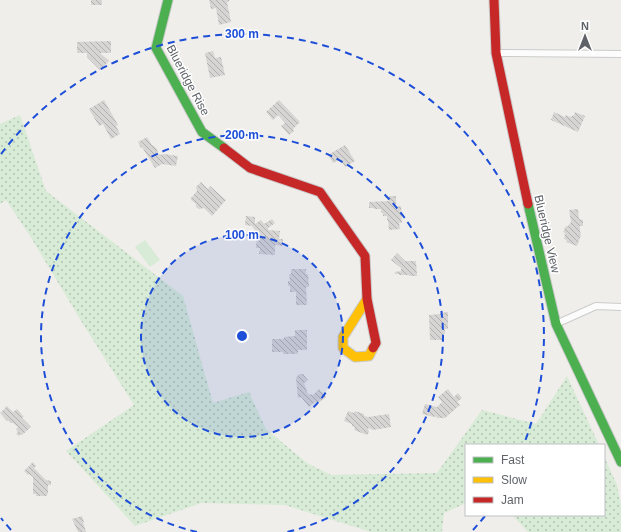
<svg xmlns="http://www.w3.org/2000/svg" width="621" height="532" font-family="Helvetica,sans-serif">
  <defs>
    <pattern id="grass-dots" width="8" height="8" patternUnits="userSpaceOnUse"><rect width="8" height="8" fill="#d8ebd6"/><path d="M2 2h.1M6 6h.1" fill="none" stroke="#b2c2b1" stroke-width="1.8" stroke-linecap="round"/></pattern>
    <pattern id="building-back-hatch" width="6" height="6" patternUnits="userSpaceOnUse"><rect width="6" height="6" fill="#d6d5d3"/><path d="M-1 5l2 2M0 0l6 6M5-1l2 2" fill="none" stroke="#b1b0af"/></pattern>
  </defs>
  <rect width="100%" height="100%" fill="#efeeea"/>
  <path fill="url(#grass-dots)" d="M20 115 46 191 183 296 213 403 249 392 266 429 307 463 331 475 437 473 482 410 536 424 567 376 599 445H466V503L444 513 442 532H371L285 505 201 503 135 526 66 451 134 405 83 324 30 236 6 200 0 204V124Z
    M604 456 617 485 621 505V532H528L512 515H604Z"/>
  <path fill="#d8ebd6" d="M145 240 160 260 150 267 135 247Z"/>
  <path fill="url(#building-back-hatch)" d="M91 0H102V5H91Z
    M209 0H229V2H227L231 22 219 25 216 8 211 9Z
    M111 41V53H100L109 61 100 70 87 57V53H77V42Z
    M213 51 215 58 221 57 225 75 210 78 205 53Z
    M104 100 118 125 116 126 120 134 111 139 103 124 99 126 89 109Z
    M279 100 300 122 293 129 294 131 289 135 281 126 285 123 278 115 273 120 266 112Z
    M554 112 565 117 566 115 570 117 574 115 575 112 585 116 578 132 551 120Z
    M147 137 152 145 154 146 157 149 158 154 161 155 164 154 178 156 176 166 162 164 155 168 142 147 141 148 138 142Z
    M345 145 355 161 345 167 340 159 333 163 328 155Z
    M201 182 208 189 210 186 226 200 212 216 204 208 199 209 196 207V204L191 200V198L197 191 196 187Z
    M389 196H396V207L401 206 402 223H399L400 229 389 230 388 220H387V216H383V213H381V209H374V208H369V202L389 201Z
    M578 209 579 219 583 220V226H580V231L581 235 577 246 566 242 567 240 564 239 565 233 563 232 566 226H568L571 222 569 210Z
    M246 216 255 217V224L261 220 264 224 272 219 275 223 268 228V230L280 231 279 239H283L282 246 275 245V255L259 254 260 248H256L257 233 252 226 245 225Z
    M397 253 405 261H416L417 276H409V275H399V274H395V272L401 271V268L391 260Z
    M291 269H306V274H308L309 287H306L307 305H296V292H290V286H288V281H290L289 274H291Z
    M448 312V329H445V334H443V340H430L429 315 440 314V313Z
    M295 330H307V350H298V354H283V352H272V339H284V337L295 336Z
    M299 374H303L308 380 306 382 304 383 308 394 313 395 319 389 326 397 320 402H315L309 407 301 397 298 398 296 378Z
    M448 389 454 397 458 393 462 398 457 402 460 405 445 418H437L436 416 434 417 422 414 425 404 437 407 442 402 438 397Z
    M7 406 13 412 17 409 24 417 22 418 31 427 22 435 21 434 19 436 16 434 18 432 16 429 18 427 13 423H10L9 421H7L0 413Z
    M348 411 354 413 355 411 364 414V416L368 417 389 414 391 427 373 430 368 428 369 432 367 435 354 430 355 427 352 426V424L344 421Z
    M33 462 36 466 34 468 46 480 51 481V485H48V494H47V496H36V494H33V477L29 474 28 475 24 471Z
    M82 516 84 522H83L86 532H78L72 519Z"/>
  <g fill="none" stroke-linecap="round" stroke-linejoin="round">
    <g stroke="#cbcccc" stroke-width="8">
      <path id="street" d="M496 53 621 54
        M556 324 596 306 621 307"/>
    </g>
    <g stroke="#cacacb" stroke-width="11">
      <path id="fast" d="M168 0 156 48 202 132 224 148
        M528 204 556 324 621 462"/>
    </g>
    <g stroke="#cacacb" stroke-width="11">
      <path id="slow" d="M367 299 343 337V348L355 357 369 356 373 348"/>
    </g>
    <g stroke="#cacacb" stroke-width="11">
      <path id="jam" d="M494 0 496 53 528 204
        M224 148 250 168 320 192 365 256 367 299 376 343 373 348"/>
    </g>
    <use href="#street" stroke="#fdfcfc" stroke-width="6"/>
    <use href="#fast" stroke="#4caf50" stroke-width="9"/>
    <use href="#slow" stroke="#ffc107" stroke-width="9"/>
    <use href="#jam" stroke="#c62828" stroke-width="9"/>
  </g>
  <circle cx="242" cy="336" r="101" fill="#1d4ed8" fill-opacity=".12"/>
  <g fill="none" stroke="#1d4ed8" stroke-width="2" stroke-dasharray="7 5">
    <circle cx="242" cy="336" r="101"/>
    <path d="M197 532A201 201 0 1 1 287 532"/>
    <path d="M485 516A302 302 0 0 1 473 530M11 530A302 302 0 0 1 1 518M1 154A302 302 0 0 1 524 444"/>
  </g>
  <g text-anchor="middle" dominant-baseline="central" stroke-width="3" stroke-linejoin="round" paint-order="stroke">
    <g font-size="12" fill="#5f6368" stroke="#fff">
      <text transform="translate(188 80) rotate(62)">Blueridge Rise</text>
      <text transform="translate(547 234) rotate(77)">Blueridge View</text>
    </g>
  </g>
  <circle cx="242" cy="336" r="6" fill="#1d4ed8" stroke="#fff" stroke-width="2"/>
  <g font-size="12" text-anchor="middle" font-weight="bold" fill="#1d4ed8" stroke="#fff" stroke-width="3" stroke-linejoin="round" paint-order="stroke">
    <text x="242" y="38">300 m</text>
    <text x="242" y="139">200 m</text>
    <text x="242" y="239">100 m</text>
  </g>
  <rect x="465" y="444" width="140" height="72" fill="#ffffff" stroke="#bfc1c3"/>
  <rect x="473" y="457" width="20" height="6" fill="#4caf50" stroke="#bfc1c3"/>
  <text x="501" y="464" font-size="12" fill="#5f6368">Fast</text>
  <rect x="473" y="477" width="20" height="6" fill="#ffc107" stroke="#bfc1c3"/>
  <text x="501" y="484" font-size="12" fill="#5f6368">Slow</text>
  <rect x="473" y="497" width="20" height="6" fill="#c62828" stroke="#bfc1c3"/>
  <text x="501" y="504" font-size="12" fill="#5f6368">Jam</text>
  <g transform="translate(585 36)" stroke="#ffffff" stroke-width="3" paint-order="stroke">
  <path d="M0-3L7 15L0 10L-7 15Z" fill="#5f6368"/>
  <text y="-6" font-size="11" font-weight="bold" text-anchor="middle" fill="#5f6368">N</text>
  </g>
</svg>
